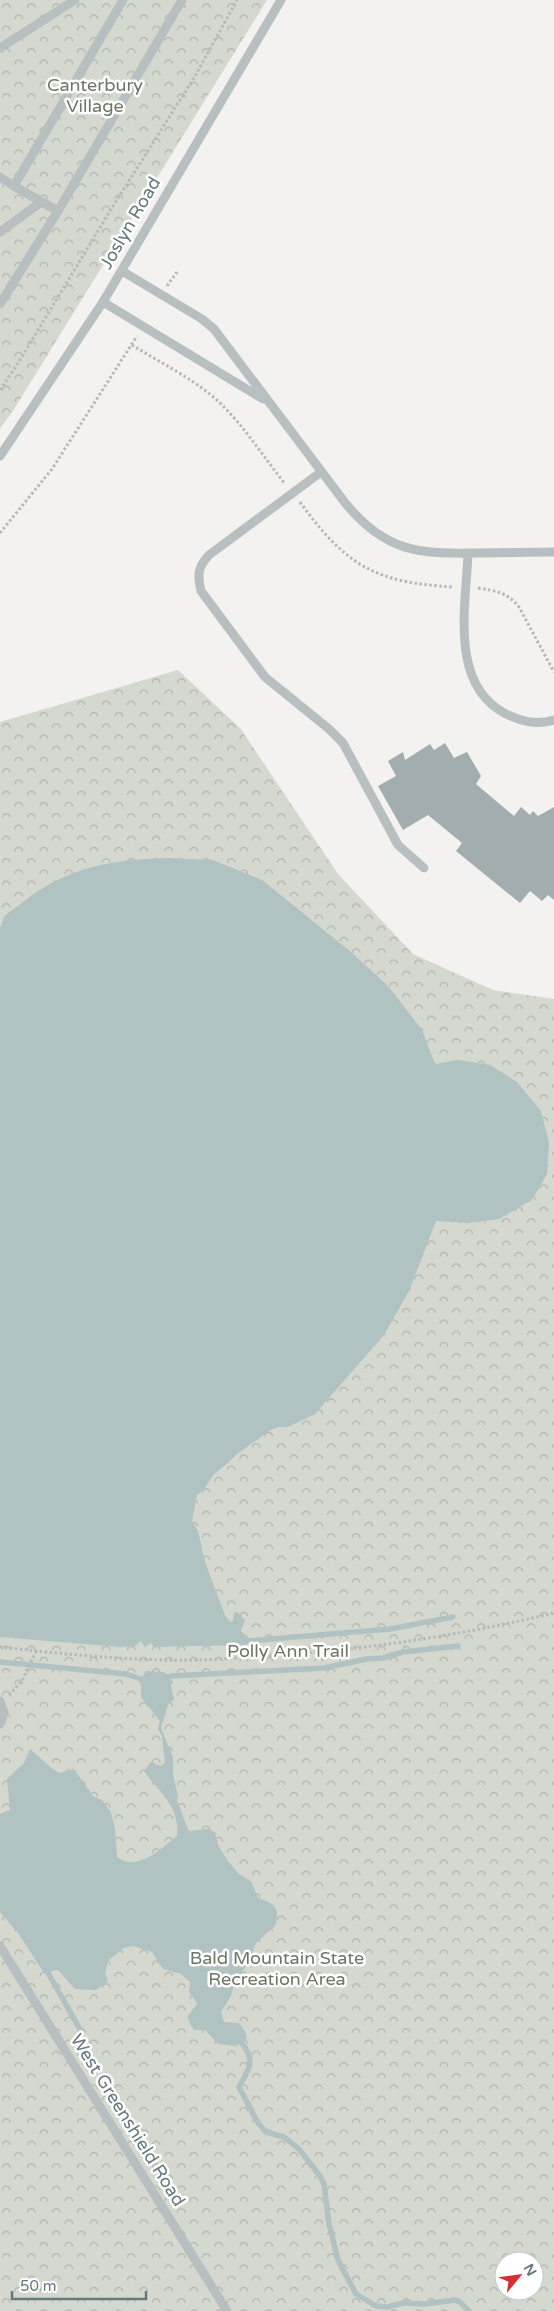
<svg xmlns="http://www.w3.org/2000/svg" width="554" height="2311" font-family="'Varela Round',sans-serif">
  <defs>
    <pattern id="park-crowns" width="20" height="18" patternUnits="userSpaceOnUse" patternTransform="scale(1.25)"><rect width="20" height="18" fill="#d5d8cf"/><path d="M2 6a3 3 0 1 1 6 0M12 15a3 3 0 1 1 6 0" fill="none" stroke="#b0b4ad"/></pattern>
  </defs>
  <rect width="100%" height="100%" fill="#f4f2f0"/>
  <path fill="url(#park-crowns)" fill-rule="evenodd" d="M0 0H267L11 414 0 428Z
    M178 670 240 728 338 874 413 954 493 990 554 999V2311H0V722ZM504 2261H534V2291H504Z"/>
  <path fill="#b0c2c2" d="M166 858 213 860 262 880 351 952 389 987 422 1030 435 1064 458 1060 490 1065 517 1082 541 1111 549 1142 547 1174 532 1200 499 1219 468 1223 436 1221 409 1291 384 1335 315 1414 288 1427H278L271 1430 237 1454 228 1463 214 1474 205 1488 197 1495 192 1521 198 1531 205 1562 225 1615 230 1622 233 1621 234 1613 237 1612 245 1620 241 1631 247 1637 248 1643 245 1645 154 1647 151 1643 145 1647 141 1641 135 1646 120 1647 0 1637V928C2 925 2 921 4 917 8 912 17 907 22 903 66 867 111 860 166 858Z
    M146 1671 163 1672 171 1676V1685L174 1699 168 1705 161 1728 173 1757V1775L178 1796 177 1801C182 1811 184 1821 189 1831L208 1829 215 1832 218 1845 227 1860 239 1874 251 1881 258 1898C273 1903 281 1906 275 1926L256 1943 249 1963 235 1980 231 1996 221 2012 224 2022 239 2023 245 2031 247 2039 236 2046 218 2044 205 2030H194C183 2012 189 2018 197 2003L189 1992 190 1982 181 1974 163 1969 152 1952 134 1946 123 1948 108 1961 105 1974 108 1981 96 1990 75 1989 59 1971 56 1970 44 1973 18 1933 0 1912V1814L10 1810 7 1779 24 1763 30 1749 54 1770 60 1773 74 1769 93 1796 102 1800 111 1812 115 1829 117 1857C137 1873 162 1848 177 1836 180 1805 159 1793 144 1771L151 1762 160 1766 165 1763 162 1736 158 1729 160 1721 141 1697V1679Z"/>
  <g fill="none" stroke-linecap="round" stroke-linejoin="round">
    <path stroke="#b0c2c2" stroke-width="5.5" d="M248 1641 390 1629 453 1617
      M0 1662 126 1674 141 1679
      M171 1676 324 1668 367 1659 383 1658 403 1652 458 1646
      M48 1973 81 2031
      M242 2043C257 2063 248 2069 239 2087L258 2123 266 2132 284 2137 299 2149 320 2176 324 2184 329 2224 338 2260 356 2294 376 2306 387 2307 403 2303 425 2304 455 2300 460 2302 469 2311"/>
  </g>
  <path fill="#a2adaf" d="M445 743 454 758 467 752 481 776 476 784 514 816 521 807 530 815 533 811 538 816 554 807V900L548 895 542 901 530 891 520 903 456 851 462 843 428 815 403 830 378 786 396 776 388 761 403 752 405 760 430 744 434 750Z"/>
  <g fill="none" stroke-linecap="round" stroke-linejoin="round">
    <path stroke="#b5b9ba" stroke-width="3" stroke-dasharray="2.5 2.5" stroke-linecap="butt" d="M167 286 177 272
      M132 345C161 363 194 379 219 402 244 426 263 456 285 484
      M0 390 20 360 113 206 194 78 237 0
      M300 502C346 566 376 583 454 587
      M0 533 52 469 137 336
      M478 588C496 591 507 592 519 607L554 672
      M0 1647C55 1653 111 1659 167 1660 203 1661 240 1658 277 1655 370 1649 462 1635 554 1613
      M9 1695 22 1681 36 1651"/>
    <path stroke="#b8bfc0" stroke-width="9" d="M0 48 75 0
      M0 177 14 186
      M58 211 14 186 123 0
      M0 232 41 202
      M122 271 202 319 214 329 346 504C386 552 418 554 477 553 503 553 528 552 554 552
      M103 302 263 399
      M0 304 58 211 182 0
      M0 456 103 302 281 0
      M321 472 209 555C198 567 197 575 201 591L265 677 329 729 343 743 398 845 424 868
      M468 553C466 606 449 685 506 714 523 722 536 725 554 720
      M0 1701 4 1713 0 1724
      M0 1946 227 2311"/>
  </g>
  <g text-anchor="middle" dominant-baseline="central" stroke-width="5" stroke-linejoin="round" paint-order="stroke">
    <g font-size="18" fill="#6c7663" stroke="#fff">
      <text x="95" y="85">Canterbury<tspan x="95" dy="21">Village</tspan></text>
      <text x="288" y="1651">Polly Ann Trail</text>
      <text x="277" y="1958">Bald Mountain State<tspan x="277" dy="21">Recreation Area</tspan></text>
    </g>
    <g font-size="18" fill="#647a7f" stroke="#fff">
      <text transform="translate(130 223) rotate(-60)">Joslyn Road</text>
      <text transform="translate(128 2120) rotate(58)">West Greenshield Road</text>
    </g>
  </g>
  <g transform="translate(519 2276) rotate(61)"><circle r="24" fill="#ffffff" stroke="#c1cacc"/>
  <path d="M0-4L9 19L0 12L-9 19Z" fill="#d72c34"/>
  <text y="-8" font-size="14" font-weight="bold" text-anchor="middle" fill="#647a7f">N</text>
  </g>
  <path d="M12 2291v8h134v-8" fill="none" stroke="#647a7f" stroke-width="2.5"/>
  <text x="20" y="2291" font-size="15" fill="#647a7f" stroke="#ffffff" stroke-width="4" paint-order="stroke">50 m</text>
</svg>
